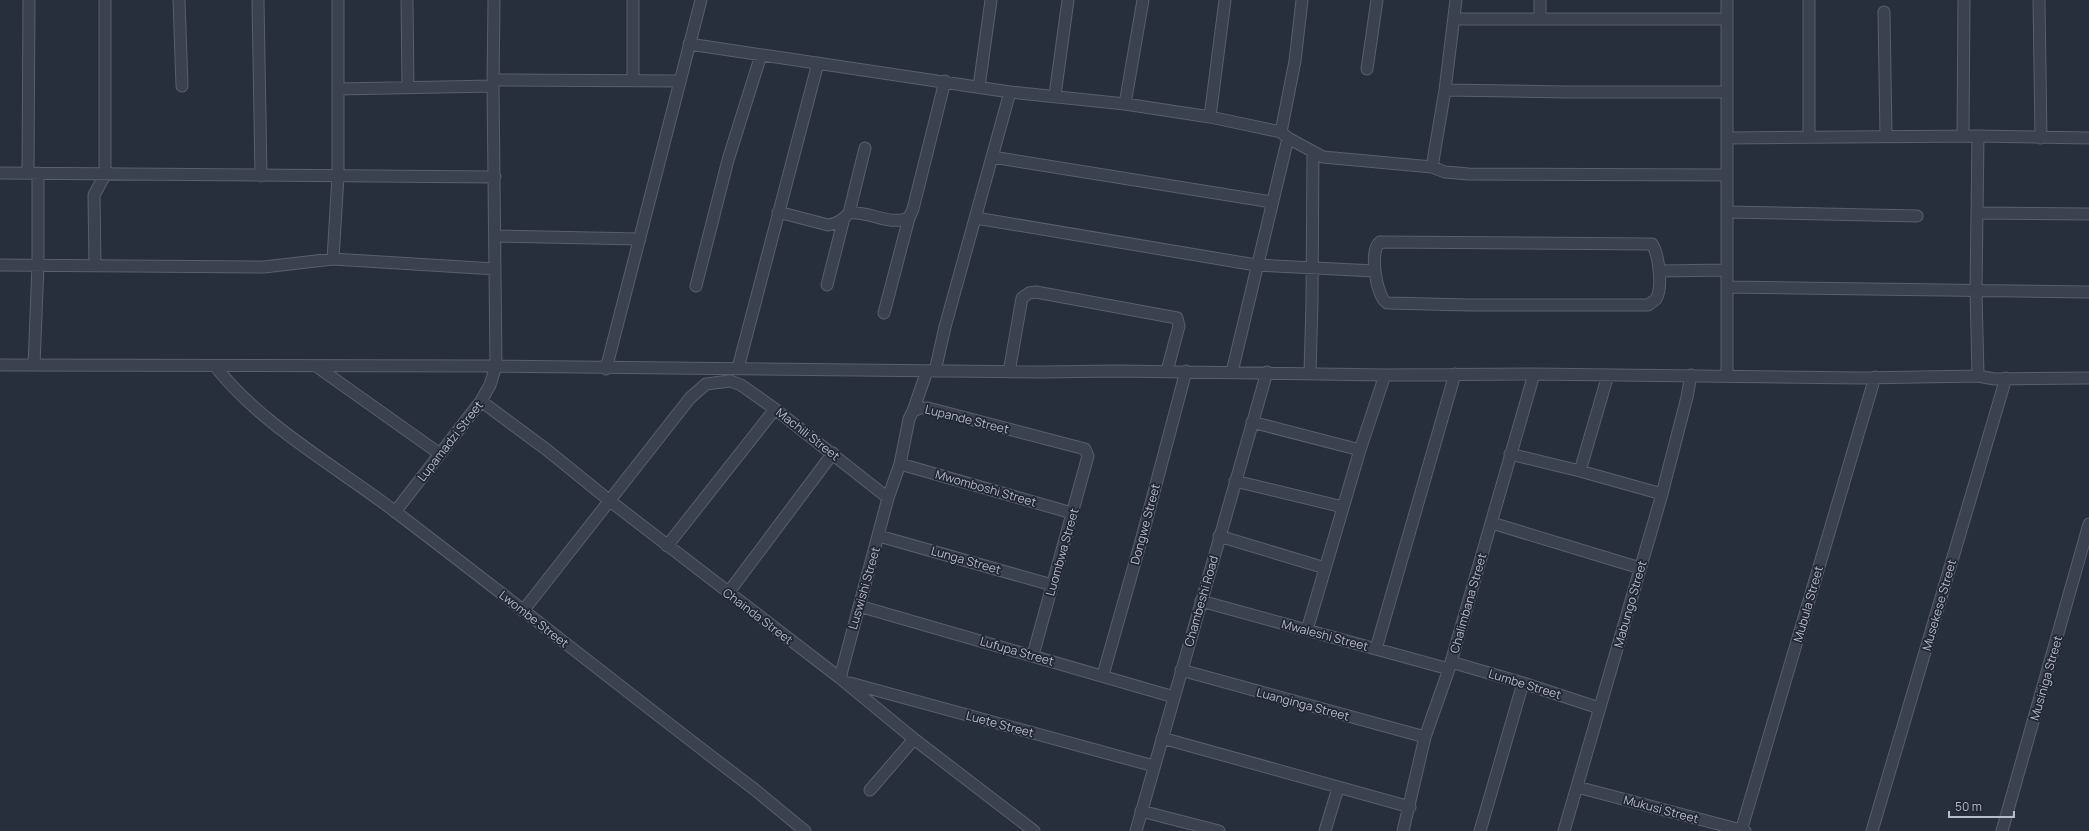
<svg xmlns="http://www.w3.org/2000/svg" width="2089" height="831" font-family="Manrope,sans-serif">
  <rect width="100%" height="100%" fill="#272f3d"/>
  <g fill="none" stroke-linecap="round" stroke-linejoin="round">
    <g stroke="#595f6b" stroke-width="13">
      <path id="minor" d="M179 0 182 86
        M258 0 261 176
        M407 0 408 87
        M633 0V81
        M1727 0V376
        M2039 0 2041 138
        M1884 12 1886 136
        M1540 18V0
        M1454 19H1727
        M689 44 1010 92 1125 104 1210 117 1281 132 1288 138 1323 157 1432 167 1445 172 1469 174 1727 175
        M1367 69 1377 0
        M494 80 680 81
        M979 87 991 0
        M338 89 493 86
        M1445 90 1568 92H1726
        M1055 95 1068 0
        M1125 104 1143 0
        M1210 117 1225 0
        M1281 132 1295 61 1302 0
        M1963 136 1964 0
        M1809 137V1
        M1727 138 1978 136 2089 138
        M992 157 1272 202
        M1432 167 1445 90 1456 0
        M0 173 495 177
        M28 173 29 0
        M778 212 828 225C837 224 843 220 849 213L865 148
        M1727 212 1917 216
        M849 213C870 211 889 226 909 218
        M1977 213 2089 214
        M976 218 1256 265 1375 271
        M495 236 640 239
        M1380 242 1652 244C1659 255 1663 288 1656 299 1654 301 1651 303 1648 305H1470L1387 303C1376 297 1369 250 1380 242Z
        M333 259 338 176V0
        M0 265 264 267 333 259 495 269
        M95 265 94 195 105 175V0
        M1659 271 1727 270
        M827 285 844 218
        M696 286 728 160 761 55
        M1728 287 2089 292
        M884 313 909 218 913 209 945 81
        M0 365 496 366 1042 372 1117 371 1385 375 1534 374 1861 378 1978 376 1994 379 2089 378
        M34 365 38 265V173
        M215 366C261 425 337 467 397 513 517 604 634 698 754 789L805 831
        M316 366 440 454
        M738 368 818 63
        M606 369 701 0
        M935 371 945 327 1010 92
        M1009 372 1022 298 1029 293 1036 292 1177 318 1179 326 1167 371
        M1232 372 1288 138
        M1310 373 1312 302 1313 152
        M1608 375 1580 471 1662 494
        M1978 376 1976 291 1978 136
        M481 401 547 450 610 501 840 678 914 739 1034 831
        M913 411 927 371
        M1252 422 1360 450
        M1510 454 1580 471
        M900 464 1072 513
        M1235 481 1343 507
        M395 512 481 401 490 385 496 366 493 86 494 0
        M1492 523 1640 568
        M879 536 1052 585
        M1219 536 1325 568
        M667 546 775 409
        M728 593 833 453
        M1201 601 1449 669
        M859 606 1174 697
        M523 611 690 398 706 384 730 381 741 385 775 409 888 498
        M1307 630 1360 450 1385 375
        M1376 649 1455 374
        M1451 662 1523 683 1599 708
        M1181 670 1425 737
        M1103 675 1141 541 1186 371
        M840 678 888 498 900 464 909 419 913 411 920 408H928L1085 449 1088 456 1033 655
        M850 683 1154 766
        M1162 738 1410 807
        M1577 787 1745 831
        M870 790 914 739
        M1141 811 1219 831
        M1136 831 1267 372
        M1325 831 1338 788
        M1403 831 1425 737 1449 669 1534 374
        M1480 831 1523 683
        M1564 831 1662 494 1687 397 1691 375
        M1741 831 1875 377
        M1872 831 2006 378
        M2002 831 2089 524"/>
    </g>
    <use href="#minor" stroke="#3b414e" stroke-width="11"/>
  </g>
  <g text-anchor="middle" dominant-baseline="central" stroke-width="3.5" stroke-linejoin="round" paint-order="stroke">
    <g font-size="12" fill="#b8bcc8" stroke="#202633">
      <text transform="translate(967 419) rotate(14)">Lupande Street</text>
      <text transform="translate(808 434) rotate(38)">Machili Street</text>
      <text transform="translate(450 441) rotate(-52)">Lupamadzi Street</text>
      <text transform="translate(986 488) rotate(16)">Mwomboshi Street</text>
      <text transform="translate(1145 524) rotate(-75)">Dongwe Street</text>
      <text transform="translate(1062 552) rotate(-74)">Luombwa Street</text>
      <text transform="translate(966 560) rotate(16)">Lunga Street</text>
      <text transform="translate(864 588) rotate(-74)">Luswishi Street</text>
      <text transform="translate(1201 601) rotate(-74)">Chambeshi Road</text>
      <text transform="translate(1468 603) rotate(-74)">Chalimbana Street</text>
      <text transform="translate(1630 604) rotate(-74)">Mabungo Street</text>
      <text transform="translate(1808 604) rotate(-74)">Mubula Street</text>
      <text transform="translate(1939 605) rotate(-74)">Musekese Street</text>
      <text transform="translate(758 616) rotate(37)">Chainda Street</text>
      <text transform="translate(534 619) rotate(38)">Lwombe Street</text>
      <text transform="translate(1325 635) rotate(15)">Mwaleshi Street</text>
      <text transform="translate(1017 651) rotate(16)">Lufupa Street</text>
      <text transform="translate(2046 678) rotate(-74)">Musiniga Street</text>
      <text transform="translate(1525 684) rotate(17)">Lumbe Street</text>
      <text transform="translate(1303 704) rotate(15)">Luanginga Street</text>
      <text transform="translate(1000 724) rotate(15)">Luete Street</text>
      <text transform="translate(1661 809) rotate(15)">Mukusi Street</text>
    </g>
  </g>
  <path d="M1949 811v6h65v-6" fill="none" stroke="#b8bcc8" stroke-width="2"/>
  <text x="1955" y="811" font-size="12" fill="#b8bcc8" stroke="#202633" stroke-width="3" paint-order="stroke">50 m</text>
</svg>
